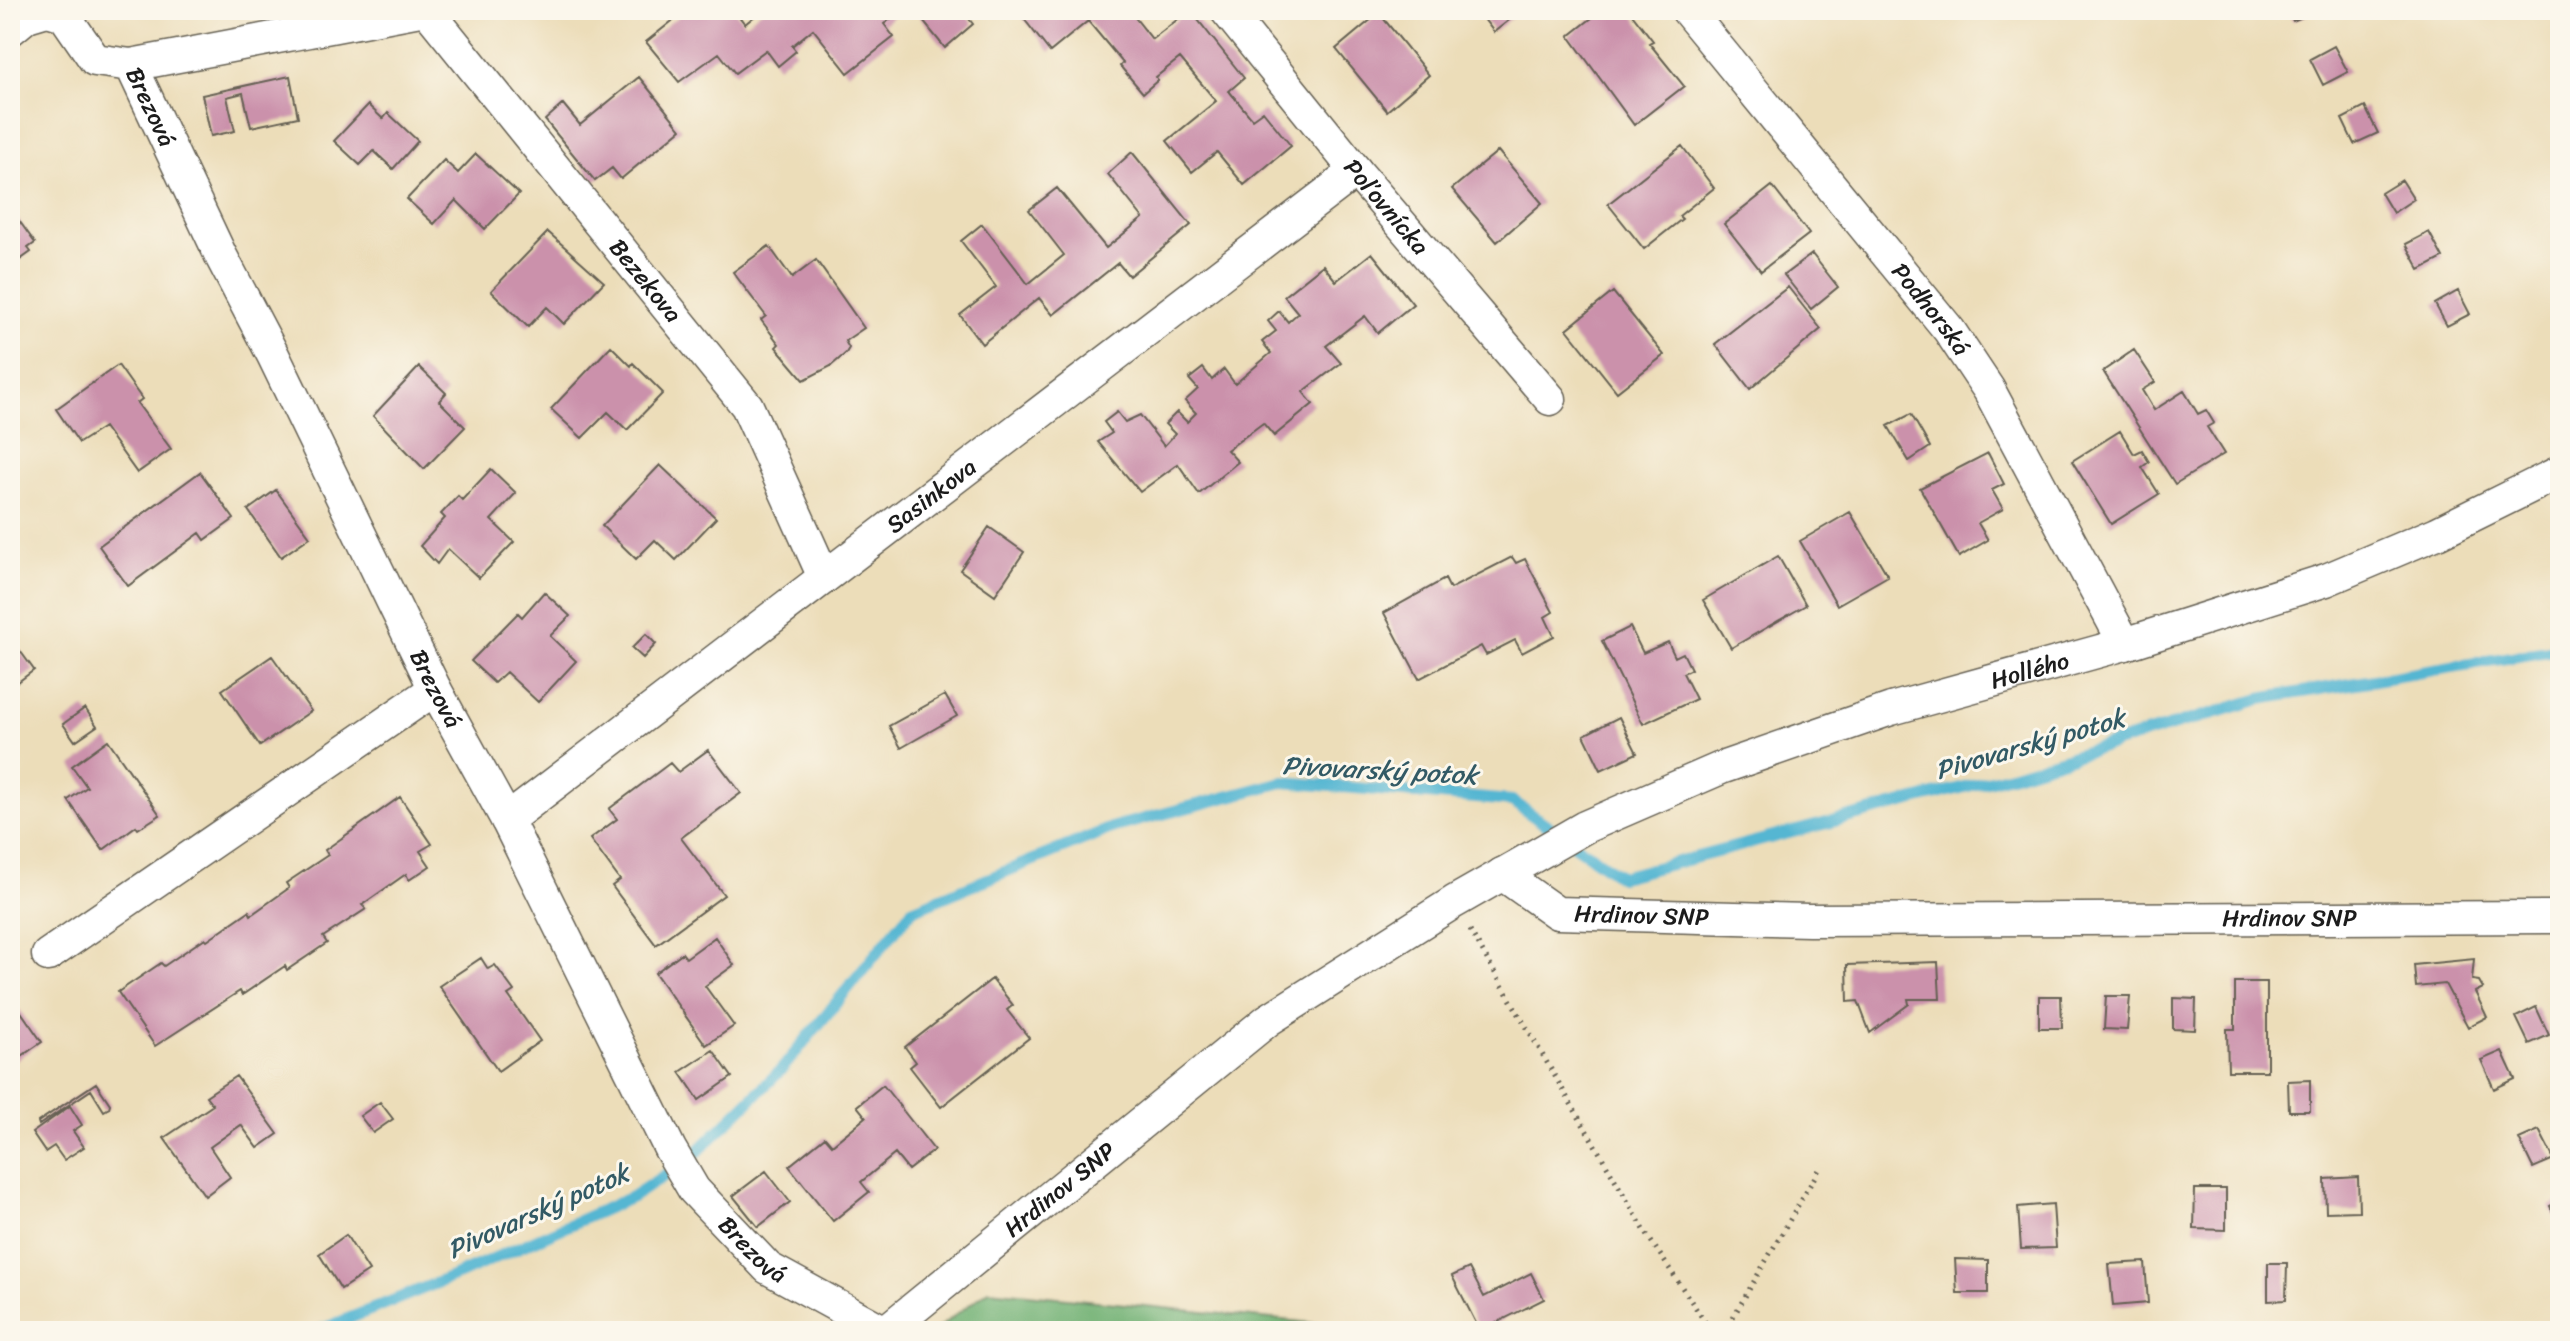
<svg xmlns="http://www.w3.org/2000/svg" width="2570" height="1341" font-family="Sriracha,sans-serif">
  <rect width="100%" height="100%" fill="#fbf7ec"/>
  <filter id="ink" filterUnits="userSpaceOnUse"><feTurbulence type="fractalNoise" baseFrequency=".0125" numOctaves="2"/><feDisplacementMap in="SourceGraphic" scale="16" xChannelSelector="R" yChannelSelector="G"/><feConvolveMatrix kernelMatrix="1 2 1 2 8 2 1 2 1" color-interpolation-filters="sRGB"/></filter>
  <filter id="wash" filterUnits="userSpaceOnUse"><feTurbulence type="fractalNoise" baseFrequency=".006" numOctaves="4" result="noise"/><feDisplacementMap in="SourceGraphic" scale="32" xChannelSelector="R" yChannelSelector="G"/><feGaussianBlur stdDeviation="1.8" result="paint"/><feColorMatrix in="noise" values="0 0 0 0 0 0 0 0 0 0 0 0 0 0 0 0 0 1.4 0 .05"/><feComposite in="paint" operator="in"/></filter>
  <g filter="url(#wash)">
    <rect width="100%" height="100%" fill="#ecddb9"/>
    <path fill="#70b072" stroke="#466647" stroke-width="2" d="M989 1290 1390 1331H934Z"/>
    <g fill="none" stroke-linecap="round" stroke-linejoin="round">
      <path stroke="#54b6d2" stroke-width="12" d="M318 1331 459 1274 632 1197 691 1158 782 1069 912 910 1114 827 1283 782 1512 801 1621 877 2014 774 2260 699 2560 649"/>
    </g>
    <g id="blocks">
      <path fill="#cb91ab" d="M686 10H734L745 24 762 10H902L884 24 894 37 848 73 813 29 792 46 796 51 778 66 766 50 735 73 719 53 679 82 646 42Z
        M914 10H962L973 24 945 48Z
        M1017 10H1129L1152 39 1190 10 1244 78 1229 91 1252 119 1263 111 1291 146 1244 185 1217 152 1192 172 1167 141 1216 101 1180 58 1156 77 1158 80 1143 93 1120 66 1123 63 1088 21 1050 52Z
        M1477 10H1522L1494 32Z
        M1602 10H1629L1653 41 1649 43 1684 86 1634 125 1569 36Z
        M2288 10H2319L2293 21Z
        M1379 13 1429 75 1387 111 1336 49Z
        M2334 46 2348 72 2323 85 2310 59Z
        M290 76 298 117 251 127 243 93 227 97 235 131 211 136 202 95Z
        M639 77 681 129 621 179 612 168 595 181 545 120 563 104 580 125Z
        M368 105 383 119 388 113 418 141 393 169 374 151 360 165 334 141Z
        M2365 107 2378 133 2354 144 2342 119Z
        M1682 146 1714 188 1679 216 1682 219 1644 249 1608 204Z
        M1498 151 1542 203 1497 242 1452 189Z
        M1132 152 1191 225 1129 276 1118 263 1053 315 1039 298 982 344 960 315 996 287 961 241 982 224 1028 284 1064 255 1029 210 1057 188 1106 248 1143 218 1108 174Z
        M476 154 519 194 485 229 456 200 434 224 407 199 444 160 458 173Z
        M2402 180 2414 199 2393 213 2381 193Z
        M1772 186 1809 234 1761 271 1724 224Z
        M10 208 35 243 28 248 31 252 10 267Z
        M548 232 604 282 564 324 547 307 528 327 491 291Z
        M2429 232 2443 258 2420 270 2406 244Z
        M769 246 792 278 816 260 864 328 845 341 849 348 846 353 831 366 804 380 776 347 779 344 761 320 766 316 733 272Z
        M1372 253 1413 304 1378 333 1365 316 1326 346 1341 363 1303 392 1313 404 1274 436 1263 423 1227 450 1238 462 1199 494 1178 464 1140 492 1098 442 1112 433 1104 422 1117 412 1125 422 1140 415 1164 446 1175 434 1165 424 1177 412 1187 422 1196 413 1185 401 1198 389 1189 379 1203 368 1212 380 1224 369 1235 384 1271 353 1262 342 1276 331 1268 321 1279 311 1288 322 1298 313 1284 296 1323 265 1336 281Z
        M1812 254 1838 287 1811 309 1784 275Z
        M1788 287 1821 329 1750 389 1715 344Z
        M2458 291 2470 314 2447 326 2435 304Z
        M1613 292 1664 355 1617 392 1567 329Z
        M611 346 631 366 633 363 663 393 627 430 608 412 582 438 551 409Z
        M2134 350 2155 382 2142 390 2154 410 2184 391 2198 414 2206 410 2214 423 2207 427 2224 454 2175 484 2103 371Z
        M118 365 142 399 137 403 171 449 137 473 104 427 79 443 56 409Z
        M419 367 446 393 439 401 465 427 424 469 373 416Z
        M1911 414 1930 447 1909 461 1888 426Z
        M2120 431 2134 454 2142 450 2149 462 2142 467 2159 494 2111 524 2072 461Z
        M1988 453 2004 484 1992 490 2003 509 1978 523 1988 540 1959 557 1920 488Z
        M660 465 716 518 676 560 655 540 636 559 602 526Z
        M491 469 516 493 491 520 514 542 479 578 448 549 437 564 420 546 445 518 441 514 458 496 462 500Z
        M200 472 234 519 205 540 200 533 128 586 99 546Z
        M276 490 310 537 281 557 248 510Z
        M1850 512 1888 576 1837 605 1800 541Z
        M989 527 1024 552 995 595 960 570Z
        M1778 556 1806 605 1731 648 1703 600Z
        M1512 557 1516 563 1525 559 1553 612 1545 617 1554 636 1522 653 1515 640 1486 655 1481 646 1419 679 1384 613 1445 579 1450 589Z
        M544 592 570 616 550 636 576 661 538 702 506 672 494 683 471 661 518 613 522 617Z
        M1630 627 1643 653 1668 642 1675 657 1683 653 1691 669 1683 673 1696 699 1643 724 1602 641Z
        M646 634 656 644 643 658 632 648Z
        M10 637 34 670 10 688Z
        M272 656 311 711 260 746 222 690Z
        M945 695 957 716 901 748 889 726Z
        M85 708 97 726 75 741 63 724Z
        M1619 717 1637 753 1601 770 1584 735Z
        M108 740 160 815 138 829 136 826 103 850 68 800 87 787 72 766Z
        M708 750 741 793 681 838 724 895 656 945 612 886 620 880 590 839 617 819 609 809 670 763 678 772Z
        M400 797 432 844 420 851 430 866 409 880 406 874 362 905 366 909 323 937 327 943 287 970 285 966 242 995 240 991 155 1046 118 992 161 963 164 966 205 938 207 940 249 911 251 915 289 888 286 883 328 855 325 850Z
        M715 937 734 965 705 986 734 1026 706 1045 655 973 682 953 686 958Z
        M481 958 488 969 495 965 514 991 508 995 540 1041 498 1071 439 986Z
        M2474 959 2472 980 2479 981 2483 988 2475 992 2487 1017 2468 1027 2445 984 2416 987 2414 965Z
        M1938 962 1940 999H1908L1909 1004 1870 1033 1858 1001 1848 1002 1847 965Z
        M992 979 1013 1005 1007 1010 1029 1038 941 1107 910 1067 916 1062 905 1047Z
        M2235 982H2267V1071H2228L2227 1029H2235Z
        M10 996 42 1042 10 1064Z
        M2039 996H2061L2062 1028H2039Z
        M2106 996H2130L2127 1030 2104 1029Z
        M2173 998 2196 999 2195 1030 2173 1029Z
        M2536 1007 2549 1035 2529 1044 2516 1017Z
        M713 1050 732 1077 699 1100 680 1072Z
        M2502 1051 2515 1079 2494 1089 2481 1060Z
        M236 1076 278 1134 258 1148 241 1125 210 1147 230 1177 205 1196 164 1138 213 1105 206 1096Z
        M2310 1080V1111H2289L2288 1081Z
        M96 1083 110 1104 109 1108 104 1111 91 1090 39 1125 38 1122Z
        M883 1085 934 1150 908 1170 895 1154 861 1182 869 1192 833 1221 789 1166 825 1137 832 1145 866 1117 857 1106Z
        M380 1102 393 1119 373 1133 360 1116Z
        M70 1106 82 1125 73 1131 84 1147 64 1160 54 1146 45 1152 32 1133Z
        M2539 1130 2554 1159 2533 1168 2519 1139Z
        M766 1171 790 1202 758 1227 733 1196Z
        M2358 1177 2359 1211 2326 1212 2325 1179Z
        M2195 1189H2226V1230L2194 1229Z
        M2560 1201V1227L2550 1206Z
        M2053 1204 2056 1248 2021 1249 2018 1207Z
        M346 1235 369 1271 341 1289 319 1254Z
        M1955 1259 1988 1260V1293H1957Z
        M2145 1262 2148 1303 2113 1306 2109 1264Z
        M2268 1263H2287L2286 1300 2268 1301Z
        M1469 1268 1484 1297 1531 1273 1544 1299 1480 1331 1452 1276Z"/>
    </g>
  </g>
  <g filter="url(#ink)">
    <use href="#blocks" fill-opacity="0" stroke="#656053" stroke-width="2"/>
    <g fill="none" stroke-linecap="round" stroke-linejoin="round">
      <g stroke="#656053" stroke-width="35">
        <g id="minor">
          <path id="s1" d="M48 10 64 15 95 60 131 65 221 256 273 355 435 689 507 820 670 1149 694 1190 768 1268 883 1331"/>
          <path id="s2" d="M427 10 747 406 824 577"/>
          <path id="s3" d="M1226 10 1356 171 1550 399"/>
          <path id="s4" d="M1687 10 1949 330 1989 390 2125 644"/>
          <path d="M10 30 27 16 47 10"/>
          <path d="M131 65 420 10"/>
          <path id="s5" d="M507 820 1356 171"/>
          <path id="s6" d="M1502 874 1557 913 1809 920 2560 917"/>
          <path d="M48 955 435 689"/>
          <path id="s7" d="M886 1331 1268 1020 1454 902 1585 827 1721 768 1891 709 2125 644 2326 580 2437 533 2560 472"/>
        </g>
      </g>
      <path stroke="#656053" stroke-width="5" stroke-dasharray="2 6" stroke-linecap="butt" d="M1470 930 1649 1238 1711 1331
        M1725 1331 1820 1168"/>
      <use href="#minor" stroke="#fff" stroke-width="32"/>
    </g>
  </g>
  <g text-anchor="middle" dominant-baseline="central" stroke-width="6" stroke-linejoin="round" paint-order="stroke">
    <g font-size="24" fill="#1c1c1c" stroke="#fbf7ec">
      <text stroke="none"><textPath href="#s1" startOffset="154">Brezová</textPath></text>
      <text stroke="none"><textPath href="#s3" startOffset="254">Poľovnícka</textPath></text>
      <text stroke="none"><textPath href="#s2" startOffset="348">Bezekova</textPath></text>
      <text stroke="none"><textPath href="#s4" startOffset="386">Podhorská</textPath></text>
      <text stroke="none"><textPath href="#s5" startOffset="534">Sasinkova</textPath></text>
      <text stroke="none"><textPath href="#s7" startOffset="1336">Hollého</textPath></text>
      <text stroke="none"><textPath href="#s1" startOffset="802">Brezová</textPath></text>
      <text stroke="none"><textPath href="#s6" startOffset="152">Hrdinov SNP</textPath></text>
      <text stroke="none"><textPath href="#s6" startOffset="800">Hrdinov SNP</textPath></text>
      <text stroke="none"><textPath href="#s7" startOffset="224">Hrdinov SNP</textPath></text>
      <text stroke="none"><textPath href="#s1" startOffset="1450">Brezová</textPath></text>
    </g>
    <g font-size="26" font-style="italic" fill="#325a65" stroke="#fbf7ec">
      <text transform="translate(2030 744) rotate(-16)">Pivovarský potok</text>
      <text transform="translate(1380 770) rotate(3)">Pivovarský potok</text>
      <text transform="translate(538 1211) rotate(-24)">Pivovarský potok</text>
    </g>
  </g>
  <rect width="2570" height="1341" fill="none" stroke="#fbf7ec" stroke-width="40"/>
</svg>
